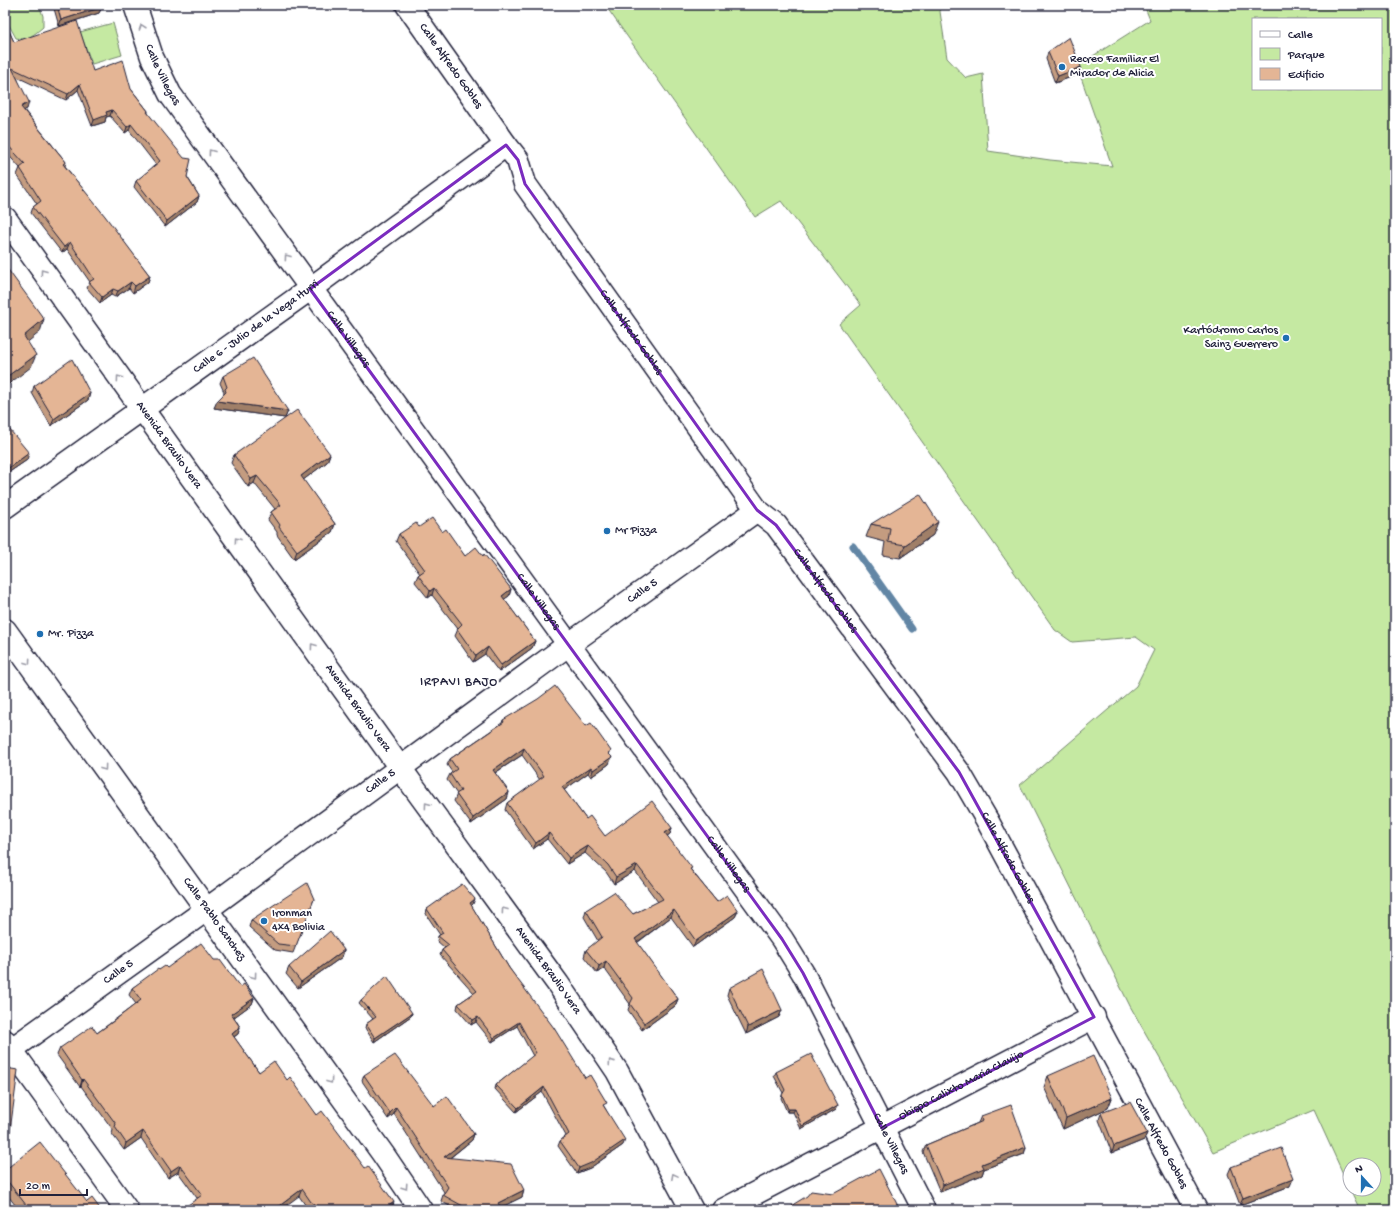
<svg xmlns="http://www.w3.org/2000/svg" width="1400" height="1215" font-family="'Gochi Hand',sans-serif">
  <rect width="100%" height="100%" fill="#fff"/>
  <filter id="ink" filterUnits="userSpaceOnUse"><feTurbulence type="fractalNoise" baseFrequency=".025" numOctaves="2"/><feDisplacementMap in="SourceGraphic" scale="8" xChannelSelector="R" yChannelSelector="G"/><feConvolveMatrix kernelMatrix="1 2 1 2 8 2 1 2 1" color-interpolation-filters="sRGB"/></filter>
  <g filter="url(#ink)">
    <path fill="#c5e9a2" stroke="#74866e" fill-rule="evenodd" d="M5 5H39L43 16V27C35 34 27 41 16 38L5 18Z
      M605 5H939L947 58 966 78 983 74 988 151 1050 160 1112 166 1077 66 1150 20 1144 5H1395V1210H1360L1350 1189H1374V1165H1350V1189L1314 1110 1213 1152 1130 1006 1020 785 1136 686 1154 650 1136 637 1072 642 1055 630 839 324 861 305 781 201 755 217ZM1253 19H1381V89H1253Z
      M113 23 122 55 92 64 80 32Z"/>
    <g fill="none" stroke-linecap="round" stroke-linejoin="round">
      <path stroke="#6286a5" stroke-width="7" d="M853 546 912 629"/>
      <g stroke="#22223b" stroke-width="25">
        <g id="minor">
          <path id="s1" d="M135 5 152 57 170 94 782 939 803 973 924 1210"/>
          <path id="s2" d="M407 5 506 145 518 160 525 184 757 510 776 525 959 772 987 820 1196 1210"/>
          <path id="s3" d="M5 507 310 289 506 145"/>
          <path d="M5 1041 127 1210"/>
          <path id="s4" d="M5 1054 206 910 568 645 757 510"/>
          <path id="s5" d="M723 1210 1094 1017"/>
        </g>
      </g>
      <g stroke="#22223b" stroke-width="25">
        <g id="secondary">
          <path id="s6" d="M5 218 411 783 558 984 617 1071 692 1210"/>
          <path id="s7" d="M5 630 383 1154 421 1210"/>
        </g>
      </g>
      <use href="#minor" stroke="#fff" stroke-width="22"/>
      <use href="#secondary" stroke="#fff" stroke-width="22"/>
    </g>
    <path fill="#c49c80" stroke="#22223b" d="M53 5H101L102 7 99 13 59 26Z
      M5 22 14 42 93 71 131 89 148 111V113L199 196 197 202 165 227 134 187 136 181 156 165 129 130 125 133 110 116 106 117 105 122 92 126 78 90 66 100 17 77 27 109 24 110 66 162 65 166 150 276 148 282 133 293 129 288 115 297 111 295 100 303 87 288 90 282 67 249 62 253 31 213 33 207 37 204 17 175 20 168 5 151Z
      M1048 52 1081 67 1079 74 1055 83 1046 59Z
      M223 376 288 411 285 418 214 408 223 395 224 392 220 383Z
      M34 386 90 393 88 400 51 426 32 393Z
      M5 424 27 460 5 475Z
      M330 454 327 462 303 480 335 524 332 532 294 559 277 535V532L268 520 271 512 275 509 254 483 248 487 231 463 234 455Z
      M871 524 933 535 900 558 883 555 885 542 866 537Z
      M419 527 442 532 465 556H483L511 589 509 596 504 599 535 641 532 648 499 672 485 654 473 662 455 636 458 629 432 595 428 598 415 582 418 575 420 574 396 541 399 534Z
      M503 720 586 726 609 754V764L591 777 588 773 564 790 586 819 605 836 672 828 670 834 667 836 691 870 717 902 738 911 735 917 693 947 671 917 637 943 678 999 675 1006 642 1030 628 1010 630 1004 604 968 597 973 584 957 586 950 598 941 584 917 586 910 633 914 658 902 635 871 614 884 606 872 585 853 567 864 547 839 533 849 505 810 507 803 540 780 522 755 495 773 509 792 507 799 471 824 454 801 457 794 447 780 450 774 452 772 447 765 450 759 502 723Z
      M314 899 293 953 275 950 249 927 251 920Z
      M473 904 471 905 509 968 585 1078 605 1108 623 1145 590 1168 577 1173 558 1146 560 1141 566 1136 542 1092 516 1112 495 1089 496 1085 533 1056 517 1026 492 1042 476 1022 471 1025 457 1009 458 1004 474 993 440 955 442 950 445 948 437 941 438 936 440 935 426 914 427 909Z
      M344 950 342 957 298 988 286 974 289 967Z
      M214 960 240 987 254 998 252 1004 234 1017 240 1027 238 1034 234 1037 259 1072 287 1080 317 1115 392 1209 390 1210H310L308 1209 299 1196 197 1198 178 1172 168 1178 141 1138 124 1150 112 1134 113 1130 81 1086 80 1087 57 1055 60 1048 97 1033 136 1004 129 995 132 988 159 970Z
      M729 988 782 1010 779 1017 746 1034 727 995Z
      M361 1000 412 1013 411 1016 374 1042 365 1028 366 1024 373 1019 359 1003Z
      M776 1072 838 1105 836 1109 801 1129 793 1112H787L781 1098 783 1093 774 1076Z
      M364 1075 434 1106 474 1134 472 1140 450 1158 524 1190 522 1197 501 1207 502 1210H456L441 1201 444 1192 394 1114 388 1119 362 1081Z
      M1048 1076 1112 1098 1108 1108 1063 1129 1044 1087Z
      M1101 1113 1147 1133 1144 1140 1112 1153 1099 1120Z
      M981 1116 1026 1147 1024 1154 984 1169 982 1175 940 1192 923 1152 926 1145 978 1123Z
      M1231 1167 1290 1186 1240 1205 1228 1174Z
      M5 1170 87 1202 101 1210H19L5 1192Z"/>
    <path fill="#a07f68" stroke="#22223b" d="M102 7 99 13 59 26 61 20Z
      M1081 67 1079 74 1055 83 1058 76Z
      M80 84 78 90 66 100 68 94Z
      M29 102 27 109 19 113 21 107Z
      M112 110 110 116 106 117 105 122 92 126 94 120 106 112Z
      M131 124 129 130 125 133 127 127Z
      M199 196 197 202 165 227 167 221Z
      M70 242 67 249 62 253 64 247Z
      M150 276 148 282 133 293 135 286Z
      M131 282 129 288 115 297 118 291Z
      M113 289 111 295 100 303 102 297Z
      M44 319 40 332 19 349 24 336Z
      M36 355 31 367 5 387V378Z
      M90 393 88 400 51 426 54 419Z
      M217 401 288 411 285 418 214 408Z
      M29 453 27 460 5 475 7 469Z
      M330 454 327 462 298 484 301 476Z
      M257 476 254 483 248 487 251 479Z
      M938 522 933 535 900 558 905 545Z
      M335 524 332 532 294 559 297 551Z
      M434 588 432 595 428 598 430 591Z
      M511 589 509 596 499 603 502 596Z
      M535 641 532 648 499 672 501 665Z
      M488 647 485 654 473 662 476 656Z
      M524 748 522 755 490 776 493 770Z
      M612 757 609 764 591 777 593 770Z
      M591 767 588 773 560 793 562 787Z
      M509 792 507 799 471 824 473 818Z
      M672 828 670 834 663 839 665 833Z
      M549 833 547 839 533 849 536 843Z
      M588 846 585 853 567 864 569 858Z
      M637 865 635 871 614 884 616 877Z
      M475 899 473 904 469 908 470 903Z
      M674 910 671 917 632 946 635 939Z
      M738 911 735 917 693 947 696 941Z
      M344 950 342 957 298 988 301 982Z
      M606 961 604 968 597 973 599 966Z
      M254 998 252 1004 229 1021 231 1014Z
      M678 999 675 1006 642 1030 644 1023Z
      M782 1010 779 1017 746 1034 748 1027Z
      M412 1013 411 1016 374 1042 375 1038Z
      M478 1017 476 1022 471 1025 473 1020Z
      M519 1022 517 1026 492 1042 494 1038Z
      M240 1027 238 1034 229 1040 232 1034Z
      M83 1079 81 1086 80 1087 82 1080Z
      M544 1087 542 1092 516 1112 518 1108Z
      M1112 1098 1108 1108 1063 1129 1066 1118Z
      M838 1105 836 1109 801 1129 802 1126Z
      M396 1107 394 1114 388 1119 390 1113Z
      M788 1109H795L793 1112H787Z
      M5 1130 10 1131 7 1138H5Z
      M143 1131 141 1138 124 1150 126 1143Z
      M1147 1133 1144 1140 1112 1153 1114 1146Z
      M474 1134 472 1140 442 1164 444 1157Z
      M625 1140 623 1145 590 1168 577 1173 579 1168Z
      M1026 1147 1024 1154 984 1169 982 1175 940 1192 943 1185 982 1164Z
      M180 1165 178 1172 168 1178 171 1171Z
      M1293 1179 1290 1186 1240 1205 1243 1198Z
      M302 1189 299 1196 280 1210H274Z
      M524 1190 522 1197 496 1210 498 1203Z
      M394 1202 392 1209 390 1210H386L387 1207Z"/>
    <path fill="#e4b595" stroke="#22223b" d="M57 5H101L102 7 61 20Z
      M77 21 93 71 123 60 131 89 148 111 147 112 184 158 191 159 187 177 199 196 167 221 136 181 160 161 131 124 127 127 112 110 106 112 107 115 94 120 80 84 68 94 12 68 29 102 21 107 66 162 63 164 105 216 150 276 135 286 131 282 118 291 113 289 102 297 89 282 94 279 70 242 64 247 33 207 41 201 20 168 25 164 5 142V22L14 42Z
      M1069 37 1081 67 1058 76 1048 52Z
      M5 267H6L44 319 24 336 36 355 5 378Z
      M253 358 288 411 217 401 226 392 225 389 227 387 223 376Z
      M72 359 90 393 54 419 34 386Z
      M297 410 330 454 301 476 335 524 297 551 279 527 280 525 271 512 281 505 257 476 251 479 234 455Z
      M5 424 29 453 7 469 5 467Z
      M920 494 938 522 905 545 888 542 890 528 871 524Z
      M432 518 442 532 446 529 465 556 476 547 483 556 484 554 511 589 502 596 535 641 501 665 488 647 476 656 457 629 462 624 434 588 430 591 418 575 425 570 399 534 416 523 419 527Z
      M555 686 586 726 591 723 611 751 608 753 612 757 593 770 591 767 562 787 586 819 590 816 605 836 652 801 672 828 665 833 692 868 690 869 717 902 727 895 738 911 696 941 674 910 635 939 678 999 644 1023 630 1004 633 998 606 961 599 966 586 950 602 937 586 910 614 892 633 914 663 899 637 865 616 877 608 865 588 846 569 858 549 833 536 843 507 803 544 776 524 748 493 770 509 792 473 818 456 794 461 791 450 774 457 769 450 759 504 722 503 720 538 699Z
      M307 883 314 899 296 946 278 944 251 920Z
      M462 884 475 899 470 903 509 968 554 1028 585 1078 590 1075 607 1103 603 1105 625 1140 591 1163 579 1168 560 1141 569 1134 544 1087 518 1108 496 1085 536 1053 519 1022 494 1038 478 1017 473 1020 458 1004 477 991 442 950 449 945 438 936 443 933 427 909Z
      M330 931 344 950 301 982 289 967Z
      M201 943 214 960H220L240 987 244 984 254 998 231 1014 240 1027 232 1034 259 1072 274 1061 287 1080 290 1077 317 1115 322 1111 365 1168 368 1166 394 1202 387 1207 388 1210H323L311 1202 302 1189 274 1210H181L202 1195 180 1165 171 1171 143 1131 126 1143 115 1127 116 1124 83 1079 82 1080 60 1048 92 1026 97 1033 115 1020 141 1000 132 988 158 969 159 970 165 966 167 968Z
      M763 969 782 1010 748 1027 729 988Z
      M387 976 412 1013 375 1038 366 1024 376 1017 361 1000Z
      M811 1054 838 1105 802 1126 795 1109H788L782 1095 785 1090 776 1072Z
      M395 1055 434 1106 447 1096 474 1134 444 1157 511 1164 524 1190 498 1203 502 1210H470L443 1195 448 1187 396 1107 390 1113 364 1075Z
      M1093 1056 1112 1098 1066 1118 1048 1076Z
      M5 1068 18 1070 10 1131 5 1130Z
      M1130 1102 1147 1133 1114 1146 1101 1113Z
      M1011 1105 1026 1147 982 1164 984 1168 943 1185 926 1145 983 1121 981 1116Z
      M40 1142 87 1202 92 1198 101 1210H30L5 1178V1170Z
      M1281 1148 1293 1179 1243 1198 1231 1167Z
      M879 1169 900 1210H788L794 1204 807 1196 811 1191 833 1194Z"/>
    <defs><path id="oneway-chevron" d="M-2-3.5L2.5 0L-2 3.5" fill="none" stroke-width="1.6" stroke-linecap="round" stroke-linejoin="round"/></defs>
    <g stroke="#9c9ca7">
      <use href="#oneway-chevron" transform="translate(142 27) rotate(-109)"/>
      <use href="#oneway-chevron" transform="translate(211 152) rotate(-126)"/>
      <use href="#oneway-chevron" transform="translate(287 257) rotate(-126)"/>
      <use href="#oneway-chevron" transform="translate(43 272) rotate(-126)"/>
      <use href="#oneway-chevron" transform="translate(119 378) rotate(-126)"/>
      <use href="#oneway-chevron" transform="translate(237 540) rotate(-126)"/>
      <use href="#oneway-chevron" transform="translate(313 646) rotate(-126)"/>
      <use href="#oneway-chevron" transform="translate(28 662) rotate(54)"/>
      <use href="#oneway-chevron" transform="translate(104 768) rotate(54)"/>
      <use href="#oneway-chevron" transform="translate(427 805) rotate(-126)"/>
      <use href="#oneway-chevron" transform="translate(504 910) rotate(-126)"/>
      <use href="#oneway-chevron" transform="translate(254 976) rotate(54)"/>
      <use href="#oneway-chevron" transform="translate(611 1062) rotate(-125)"/>
      <use href="#oneway-chevron" transform="translate(330 1081) rotate(54)"/>
      <use href="#oneway-chevron" transform="translate(674 1176) rotate(-118)"/>
      <use href="#oneway-chevron" transform="translate(405 1187) rotate(56)"/>
    </g>
  </g>
  <path fill="none" stroke="#7b2cbf" stroke-width="3" stroke-linejoin="round" d="M506 145 518 160 525 184 757 510 776 525 959 772 1094 1017 882 1128 803 973 782 939 310 289Z"/>
  <g fill="#1f6fb2" stroke="#fff" stroke-width="1.5">
    <circle cx="1062" cy="67" r="4"/>
    <circle cx="1286" cy="338" r="4"/>
    <circle cx="607" cy="531" r="4"/>
    <circle cx="40" cy="634" r="4"/>
    <circle cx="264" cy="921" r="4"/>
  </g>
  <g text-anchor="middle" dominant-baseline="central" stroke-width="4" stroke-linejoin="round" paint-order="stroke">
    <g font-size="12" fill="#22223b" stroke="#fff" text-anchor="start">
      <text x="1070" y="60">Recreo Familiar El<tspan x="1070" dy="14">Mirador de Alicia</tspan></text>
      <text x="1278" y="331" text-anchor="end">Kartódromo Carlos<tspan x="1278" dy="14">Sainz Guerrero</tspan></text>
      <text x="615" y="531">Mr Pizza</text>
      <text x="48" y="634">Mr. Pizza</text>
      <text x="272" y="914">Ironman<tspan x="272" dy="14">4x4 Bolivia</tspan></text>
    </g>
    <g font-size="12" fill="#22223b" stroke="#fff">
      <text stroke="none"><textPath href="#s2" startOffset="75">Calle Alfredo Gobles</textPath></text>
      <text stroke="none"><textPath href="#s1" startOffset="75">Calle Villegas</textPath></text>
      <text stroke="none"><textPath href="#s3" startOffset="309">Calle 6 - Julio de la Vega Iturri</textPath></text>
      <text stroke="none"><textPath href="#s2" startOffset="398">Calle Alfredo Gobles</textPath></text>
      <text stroke="none"><textPath href="#s1" startOffset="399">Calle Villegas</textPath></text>
      <text stroke="none"><textPath href="#s6" startOffset="280">Avenida Braulio Vera</textPath></text>
      <text stroke="none"><textPath href="#s2" startOffset="722">Calle Alfredo Gobles</textPath></text>
      <text stroke="none"><textPath href="#s4" startOffset="788">Calle 5</textPath></text>
      <text stroke="none"><textPath href="#s1" startOffset="723">Calle Villegas</textPath></text>
      <text stroke="none"><textPath href="#s6" startOffset="604">Avenida Braulio Vera</textPath></text>
      <text stroke="none"><textPath href="#s4" startOffset="464">Calle 5</textPath></text>
      <text stroke="none"><textPath href="#s2" startOffset="1046">Calle Alfredo Gobles</textPath></text>
      <text stroke="none"><textPath href="#s1" startOffset="1047">Calle Villegas</textPath></text>
      <text stroke="none"><textPath href="#s7" startOffset="357">Calle Pablo Sanchez</textPath></text>
      <text stroke="none"><textPath href="#s6" startOffset="928">Avenida Braulio Vera</textPath></text>
      <text stroke="none"><textPath href="#s4" startOffset="140">Calle 5</textPath></text>
      <text stroke="none"><textPath href="#s5" startOffset="269">Obispo Calixto Maria Clavijo</textPath></text>
      <text stroke="none"><textPath href="#s1" startOffset="1371">Calle Villegas</textPath></text>
      <text stroke="none"><textPath href="#s2" startOffset="1370">Calle Alfredo Gobles</textPath></text>
    </g>
    <g font-size="13" letter-spacing="1" fill="#22223b" stroke="#fff">
      <text x="459" y="682">IRPAVI BAJO</text>
    </g>
  </g>
  <rect width="1400" height="1215" fill="none" stroke="#fff" stroke-width="20"/>
  <rect x="10" y="10" width="1380" height="1195" fill="none" stroke="#22223b" stroke-width="1.5" filter="url(#ink)"/>
  <rect x="1252" y="18" width="130" height="72" fill="#ffffff" stroke="#a7a7b1"/>
  <rect x="1260" y="31" width="20" height="6" fill="#ffffff" stroke="#a7a7b1"/>
  <text x="1288" y="38" font-size="12" fill="#22223b">Calle</text>
  <rect x="1260" y="48" width="20" height="12" fill="#c5e9a2" stroke="#a7a7b1"/>
  <text x="1288" y="58" font-size="12" fill="#22223b">Parque</text>
  <rect x="1260" y="68" width="20" height="12" fill="#e4b595" stroke="#a7a7b1"/>
  <text x="1288" y="78" font-size="12" fill="#22223b">Edificio</text>
  <g transform="translate(1362 1177) rotate(339)"><circle r="19" fill="#ffffff" stroke="#a7a7b1"/>
  <path d="M0-3L7 15L0 10L-7 15Z" fill="#1f6fb2"/>
  <text y="-6" font-size="11" font-weight="bold" text-anchor="middle" fill="#22223b">N</text>
  </g>
  <path d="M20 1189v6h67v-6" fill="none" stroke="#22223b" stroke-width="2"/>
  <text x="26" y="1189" font-size="12" fill="#22223b" stroke="#ffffff" stroke-width="3" paint-order="stroke">20 m</text>
</svg>
